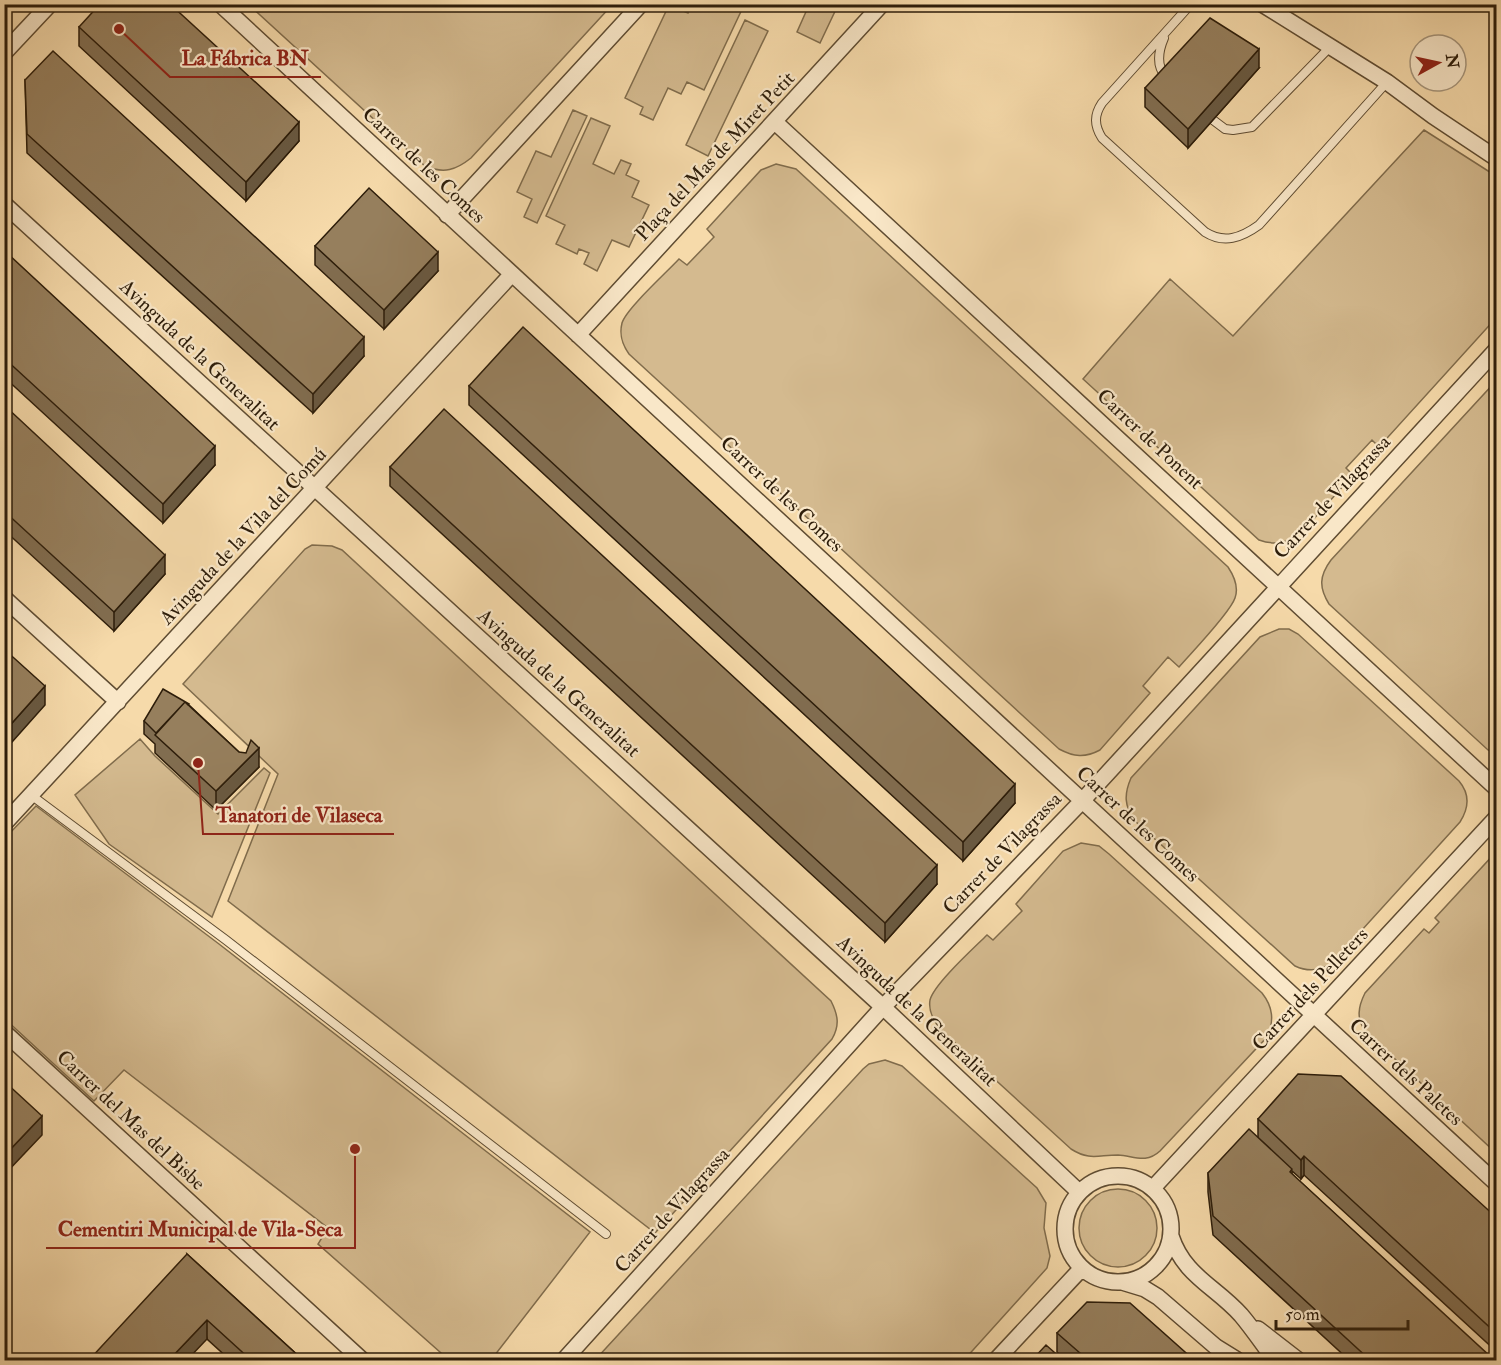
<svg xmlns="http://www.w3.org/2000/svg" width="1501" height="1365" font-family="'IM FELL Double Pica',serif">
  <rect width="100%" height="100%" fill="#f6daaa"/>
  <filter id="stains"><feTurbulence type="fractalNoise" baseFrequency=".00333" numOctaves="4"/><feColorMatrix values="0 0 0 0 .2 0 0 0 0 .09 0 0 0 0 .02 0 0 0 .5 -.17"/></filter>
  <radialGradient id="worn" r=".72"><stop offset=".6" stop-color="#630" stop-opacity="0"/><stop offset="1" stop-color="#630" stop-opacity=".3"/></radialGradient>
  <path fill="#d4ba8f" stroke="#806c4c" stroke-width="1.5" d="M249 5H612L471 158C456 170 444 174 425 166Z
    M669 5 688 13 692 5H744L704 90 687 82 681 94 668 88 653 120 640 114 643 107 625 98Z
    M809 5H838L820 43 797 32Z
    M745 20 768 31 708 156 686 145Z
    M573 110 587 116 537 223 524 217 532 199 517 192 536 151 551 157Z
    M591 118 610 126 593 164 614 174 621 160 631 164 626 175 639 181 632 197 649 205 629 247 612 240 597 271 584 264 589 253 579 249 577 254 556 244 565 225 546 216Z
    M1424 130 1496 176V318L1379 447 1372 440 1346 468 1353 475 1303 531C1289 543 1276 546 1259 540L1083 379 1170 279 1233 336Z
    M776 164 796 169 1228 567C1234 576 1239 587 1235 598 1230 613 1192 652 1179 667L1168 657 1143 686 1150 693 1100 750C1085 758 1074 757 1059 749L629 354C622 344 619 335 622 323 626 309 667 272 679 259L687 265 714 237 707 229 761 170Z
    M1496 381V754L1488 750 1329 604C1319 588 1319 576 1331 560Z
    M312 545 332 546 342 550 831 1001C838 1015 840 1025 832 1039L655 1233 228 901 278 774 183 684 305 549Z
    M1279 629H1289L1298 634 1459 781C1470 794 1469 808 1460 822L1332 963C1320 971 1308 972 1295 966L1135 821C1124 806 1124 794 1131 778L1260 637Z
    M140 739 155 756 218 814 264 768 270 773 212 917 109 844 75 795Z
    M36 806 219 944 590 1232 491 1360H449L318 1244 328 1228 124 1070 94 1101 5 1019V838Z
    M1081 843 1099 846 1109 854 1262 993C1273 1007 1274 1020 1268 1036L1160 1151C1146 1164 1134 1156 1118 1155 1098 1155 1090 1161 1071 1149L942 1031C935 1023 928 1012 930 1000 934 984 974 948 987 935L993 940 1022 911 1016 904 1063 851Z
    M1496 852V1153L1366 1032C1356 1019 1358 1007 1365 993L1424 929 1429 933 1439 922 1435 918Z
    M885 1060 902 1066 1037 1188 1046 1203 1044 1228 1050 1256 1047 1268 964 1360H595L863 1069 869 1064Z
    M1079 1228a39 39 0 1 1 78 0a39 39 0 1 1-78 0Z"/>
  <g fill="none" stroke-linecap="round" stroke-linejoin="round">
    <g stroke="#5f4c32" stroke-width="10">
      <path id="service" d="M1191 4 1102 103C1094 115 1094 125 1102 138L1205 232C1224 244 1241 238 1259 225L1387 82
        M1164 38C1158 52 1156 66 1166 77
        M1213 120 1225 129 1233 130 1252 127 1330 47
        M31 795 226 940 606 1234"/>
    </g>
    <g stroke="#5f4c32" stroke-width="18">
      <path id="minor" d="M220 4 1496 1183
        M1262 4 1387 82 1433 116 1496 158
        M4 53 50 4
        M775 122 1496 788
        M4 204 883 1007 1079 1192
        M447 215 641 4
        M578 335 882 4
        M4 598 118 702
        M4 824 511 275
        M4 1032 362 1360
        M1065 1229a53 53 0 1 1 106 0a53 53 0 1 1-106 0Z
        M1153 1188 1496 818
        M1171 1236C1184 1276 1215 1286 1241 1315 1253 1329 1264 1346 1275 1360
        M1122 1282 1145 1289 1158 1297 1216 1347 1237 1360
        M1258 1329 1298 1360
        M564 1360 883 1007 1082 801 1496 350
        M996 1360 1082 1268"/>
    </g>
    <use href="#service" stroke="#f9e7c8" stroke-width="8"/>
    <use href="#minor" stroke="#f9e7c8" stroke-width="15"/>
  </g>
  <path fill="#816d50" stroke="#2d1d0a" stroke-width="1.5" d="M79 27 299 141 246 201 79 46Z
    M1259 68 1188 148 1145 107V88Z
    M25 80 364 356 313 413 27 153Z
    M315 246 438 271 384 329 315 265Z
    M4 256 215 465 163 523 4 377Z
    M469 386 1015 803 963 861 469 405Z
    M4 405 165 574 114 631 4 530Z
    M390 467 937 884 885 942 390 486Z
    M189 705 239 752 259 767 216 810 155 753V744L144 734V721Z
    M1258 1119 1497 1218V1352L1304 1175 1301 1179 1292 1171V1174L1492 1360H1349L1213 1235 1208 1192V1173L1258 1137Z
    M187 1254 303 1360H230L207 1339Z
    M1057 1333 1194 1360H1067L1057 1352Z"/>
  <path fill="#695941" stroke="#2d1d0a" stroke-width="1.5" d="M1259 49V68L1188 148V129Z
    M299 122V141L246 201V182Z
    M438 252V271L384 329V310Z
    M364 337V356L313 413V394Z
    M215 446V465L163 523V504Z
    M165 555V574L114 631V612Z
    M45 686V705L4 751V732Z
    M259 748V767L216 810V791Z
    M1015 784V803L963 861V842Z
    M937 865V884L885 942V923Z
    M42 1116V1135L4 1175V1156Z
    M1304 1156V1175L1301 1179V1160Z
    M207 1320V1339L187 1360H169Z"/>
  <path fill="#967f5d" stroke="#2d1d0a" stroke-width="1.5" d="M100 4H170L299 122 246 182 79 27Z
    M1210 18 1259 49 1188 129 1145 88Z
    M53 51 364 337 313 394 27 134 25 80Z
    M369 188 438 252 384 310 315 246Z
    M7 253 215 446 163 504 4 358V256Z
    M523 327 1015 784 963 842 469 386Z
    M4 405 165 555 114 612 4 511Z
    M444 409 937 865 885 923 390 467Z
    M4 649 45 686 4 732Z
    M163 689 189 704 188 705 185 702 156 733 144 721Z
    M185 702 239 752 246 753 251 740 259 748 216 791 155 735Z
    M1298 1074 1341 1076 1497 1218V1334L1304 1156 1301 1160 1258 1119Z
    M4 1081 42 1116 4 1156Z
    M1249 1129 1292 1169 1290 1172 1492 1358 1489 1360H1370L1213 1216 1208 1173Z
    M187 1254 303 1360H251L207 1320 169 1360H89Z
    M1087 1302 1130 1303 1194 1360H1088L1057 1333Z
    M1046 1345 1063 1360H1032Z"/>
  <g text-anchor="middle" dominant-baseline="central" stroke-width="4.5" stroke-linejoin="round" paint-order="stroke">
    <g font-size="20" fill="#2d1d0a" stroke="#f9e7c8">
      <text transform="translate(715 156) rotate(-47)">Plaça del Mas de Miret Petit</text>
      <text transform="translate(424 165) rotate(43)">Carrer de les Comes</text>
      <text transform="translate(200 355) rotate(43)">Avinguda de la Generalitat</text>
      <text transform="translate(1150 439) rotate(43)">Carrer de Ponent</text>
      <text transform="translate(782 494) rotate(43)">Carrer de les Comes</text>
      <text transform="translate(1332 497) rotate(-47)">Carrer de Vilagrassa</text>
      <text transform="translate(243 536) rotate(-47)">Avinguda de la Vila del Comú</text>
      <text transform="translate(559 683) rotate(42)">Avinguda de la Generalitat</text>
      <text transform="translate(1138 824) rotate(43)">Carrer de les Comes</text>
      <text transform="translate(1002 853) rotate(-46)">Carrer de Vilagrassa</text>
      <text transform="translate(1310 989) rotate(-47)">Carrer dels Pelleters</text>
      <text transform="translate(917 1011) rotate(43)">Avinguda de la Generalitat</text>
      <text transform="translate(1406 1072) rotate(43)">Carrer dels Paletes</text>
      <text transform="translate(131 1120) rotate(43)">Carrer del Mas del Bisbe</text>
      <text transform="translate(672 1210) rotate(-48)">Carrer de Vilagrassa</text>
    </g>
  </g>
  <path fill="none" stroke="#8f2418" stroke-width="2" d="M119 29L170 77H321M198 763L203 834H394M355 1149L355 1248H46"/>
  <g fill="#8f2418" stroke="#f9e7c8" stroke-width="2">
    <circle cx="119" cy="29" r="6"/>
    <circle cx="198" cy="763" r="6"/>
    <circle cx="355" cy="1149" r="6"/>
  </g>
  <g font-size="21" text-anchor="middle" font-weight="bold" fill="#8f2418" stroke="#f9e7c8" stroke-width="4.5" stroke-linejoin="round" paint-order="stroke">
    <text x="245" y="65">La Fábrica BN</text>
    <text x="299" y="822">Tanatori de Vilaseca</text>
    <text x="200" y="1236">Cementiri Municipal de Vila-Seca</text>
  </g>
  <rect width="1501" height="1365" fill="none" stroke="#f6daaa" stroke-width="24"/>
  <rect x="6" y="6" width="1489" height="1353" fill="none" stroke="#2d1d0a" stroke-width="3"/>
  <rect x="12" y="12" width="1477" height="1341" fill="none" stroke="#2d1d0a" stroke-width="1.5"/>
  <g transform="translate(1438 63) rotate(82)"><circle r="28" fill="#f9e7c8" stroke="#a7967c" stroke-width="1.5"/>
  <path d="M0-4.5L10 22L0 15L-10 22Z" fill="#8f2418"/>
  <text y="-9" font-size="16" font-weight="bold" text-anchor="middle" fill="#2d1d0a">N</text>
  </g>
  <path d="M1276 1320v9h132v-9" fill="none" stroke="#2d1d0a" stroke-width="3"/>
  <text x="1285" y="1320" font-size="18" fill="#2d1d0a" stroke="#f9e7c8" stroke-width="4.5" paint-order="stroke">50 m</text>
  <rect width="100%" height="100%" filter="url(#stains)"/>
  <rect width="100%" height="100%" fill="url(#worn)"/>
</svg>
